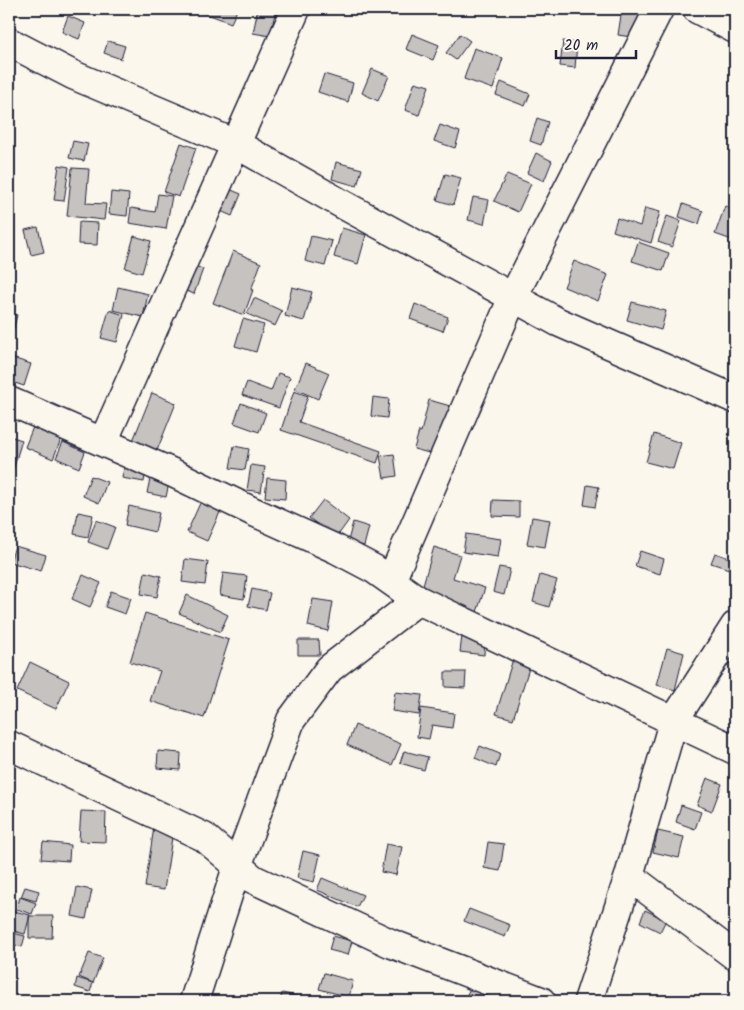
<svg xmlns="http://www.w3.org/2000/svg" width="744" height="1010" font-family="Kalam,sans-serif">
  <rect width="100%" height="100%" fill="#fbf7ec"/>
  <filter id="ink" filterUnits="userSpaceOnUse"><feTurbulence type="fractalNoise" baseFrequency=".02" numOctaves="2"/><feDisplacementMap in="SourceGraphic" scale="10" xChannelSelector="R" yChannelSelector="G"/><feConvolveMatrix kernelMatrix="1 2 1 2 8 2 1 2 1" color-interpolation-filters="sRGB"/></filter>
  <g filter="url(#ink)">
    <path fill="#c6c2c0" stroke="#22223b" d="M194 9H233L237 10 231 23Z
      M258 9H276L270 36 253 33Z
      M622 9H650L645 39 618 35Z
      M68 16 85 23 79 39 62 32Z
      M412 34 439 45 433 60 406 49Z
      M460 34 470 41 456 60 446 53Z
      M108 41 125 46 121 59 104 53Z
      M563 41 577 43 575 68 560 66Z
      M474 48 503 58 493 89 464 79Z
      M372 69 389 76 378 101 362 93Z
      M324 74 353 83 348 102 318 92Z
      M415 82 429 86 419 115 405 110Z
      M501 82 530 94 525 106 496 95Z
      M537 118 548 122 541 145 530 141Z
      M440 125 460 132 455 148 434 141Z
      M73 141 88 144 84 161 69 158Z
      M181 143 196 148 179 197 164 192Z
      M536 153 552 161 544 181 527 173Z
      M336 162 362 169 357 186 332 179Z
      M59 165 69 167 64 201 54 200Z
      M72 168 89 169 86 203 106 204 104 220 67 216Z
      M445 174 461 178 453 205 437 200Z
      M507 174 531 184 518 212 494 201Z
      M205 179 241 194 232 216 197 201Z
      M735 190V206L729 203Z
      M111 192 129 194 127 216 109 214Z
      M158 194 172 196 166 229 129 223 131 208 155 212Z
      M473 197 489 200 484 224 468 220Z
      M683 204 703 211 699 224 679 217Z
      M725 206 735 209V230L732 240 715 234Z
      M645 208 660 212 651 243 613 231 617 218 640 226Z
      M667 216 681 221 672 247 658 242Z
      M79 222 98 223 97 245 78 244Z
      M38 227 44 252 31 255 25 230Z
      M342 228 366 235 358 264 334 257Z
      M134 236 151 241 142 273 125 268Z
      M311 236 332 241 325 266 305 261Z
      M638 242 669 253 663 271 632 261Z
      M233 251 261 263 251 290H253L244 315 213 303Z
      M169 257 203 269 194 294 161 281Z
      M574 261 608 275 598 301 564 287Z
      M118 287 148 294 143 317 113 310Z
      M292 287 312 292 304 321 285 316Z
      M254 298 282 311 275 326 247 314Z
      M632 302 666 311 661 330 627 320Z
      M415 304 448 317 443 331 410 319Z
      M109 310 124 315 117 342 101 338Z
      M9 313 17 315 9 348Z
      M243 319 264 325 256 352 235 346Z
      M9 357 31 364 24 386 9 381Z
      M306 363 329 373 318 399 295 389Z
      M278 373 290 377 279 408 242 395 247 382 271 391Z
      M294 391 308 396 299 422 381 451 377 463 281 430Z
      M152 393 176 403 156 453 132 443Z
      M373 397 389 399 387 418 371 416Z
      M429 400 468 411 455 460 414 449 419 431 421 432Z
      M241 403 266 413 259 432 234 423Z
      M33 427 61 439 53 459 25 447Z
      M654 434 681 443 673 469 646 462Z
      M9 436 22 440 13 470 9 469Z
      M63 442 85 452 79 468 56 458Z
      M234 446 249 449 245 470 230 468Z
      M127 452 148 456 144 482 122 478Z
      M394 454 397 476 384 478 380 456Z
      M251 465 265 467 261 492 247 490Z
      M151 474 170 478 166 497 147 493Z
      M91 476 107 482 99 503 83 496Z
      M267 478 286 480 285 499 265 497Z
      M587 485 599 487 595 507 584 505Z
      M323 500 349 520 336 538 309 518Z
      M493 500 519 501V517L492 516Z
      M201 501 221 510 207 541 187 532Z
      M129 506 159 513 155 532 125 525Z
      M78 512 93 515 88 537 74 534Z
      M532 517 550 520 545 547 527 544Z
      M96 520 115 527 107 549 88 542Z
      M353 522 369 527 364 546 348 541Z
      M466 534 501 539 498 557 463 552Z
      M15 546 46 555 41 571 10 562Z
      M434 547 460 555 453 578 485 588 477 612 420 595Z
      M640 551 664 559 660 574 635 566Z
      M715 553 735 560V571L711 563Z
      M185 559 208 562 205 585 182 582Z
      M499 567 510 569 504 595 493 592Z
      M145 572 161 576 157 597 141 594Z
      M223 573 247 576 244 599 220 595Z
      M83 575 101 583 90 607 72 599Z
      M540 575 557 580 549 607 533 602Z
      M252 589 270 593 266 610 248 606Z
      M111 591 131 598 125 614 105 607Z
      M187 595 228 615 220 632 179 613Z
      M313 599 333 602 328 631 308 626Z
      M145 613 229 640 204 718 150 701 160 671 130 662Z
      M462 636 485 638 484 655 460 652Z
      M298 640H319L320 655H298Z
      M667 648 684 653 675 690 657 685Z
      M513 659 530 665 513 719 496 714Z
      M30 662 69 681 56 709 17 691Z
      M445 672H466L465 688 445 687Z
      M395 692 422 695 419 715 392 711Z
      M421 708 454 713 452 728 432 725 429 739 417 737Z
      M355 725 401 744 392 765 347 745Z
      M480 746 500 754 496 767 475 758Z
      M158 751 181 753 180 770 157 768Z
      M404 751 428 757 424 770 400 763Z
      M707 778 722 784 712 811 697 805Z
      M681 805 701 812 695 829 676 822Z
      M81 811 106 812 105 842 79 841Z
      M154 827 173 831 164 890 145 887Z
      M658 831 684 837 679 858 653 852Z
      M43 842 70 845 69 861 41 859Z
      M488 842 504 844 500 871 484 868Z
      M386 844 402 847 396 875 381 872Z
      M303 851 320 855 314 882 297 878Z
      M322 878 363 895 357 907 317 890Z
      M25 887 39 891 36 901 21 897Z
      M77 887 92 890 86 919 72 916Z
      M20 897 36 903 32 914 17 909Z
      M469 909 510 925 505 937 464 921Z
      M645 910 666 920 660 932 640 922Z
      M14 911 30 915 25 934 9 930Z
      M29 916H53L52 938H29Z
      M9 932 25 936 22 947 9 943Z
      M333 936 352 941 348 955 329 950Z
      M89 953 103 958 93 983 79 977Z
      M324 973 353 981 349 997 319 989Z
      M77 978 93 983 90 992 75 987Z
      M471 986 487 993 483 1001H464Z
      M282 993 302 997 301 1001H280Z
      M137 995 154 1000V1001H134Z"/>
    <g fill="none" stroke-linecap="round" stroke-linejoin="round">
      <g stroke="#22223b" stroke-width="31">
        <path id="minor" d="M697 9 735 29
          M9 42 73 75 236 144 342 204 558 322 735 399
          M9 401 173 473 254 512 336 549 374 569 418 600 735 750
          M103 442 296 9
          M391 581 513 297 659 9
          M9 745 204 837 253 879 390 943 541 1001
          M629 876 735 956
          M194 1001 237 867 291 720 329 669 418 600
          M588 1001 629 876 673 722 735 626"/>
      </g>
      <use href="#minor" stroke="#fbf7ec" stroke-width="28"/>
    </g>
  </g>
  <rect width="744" height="1010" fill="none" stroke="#fbf7ec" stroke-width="30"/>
  <rect x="15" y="15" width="714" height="980" fill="none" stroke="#22223b" stroke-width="2" filter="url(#ink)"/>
  <path d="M556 50v8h80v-8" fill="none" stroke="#22223b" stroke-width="2.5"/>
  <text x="564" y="50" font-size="15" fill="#22223b" stroke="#fbf7ec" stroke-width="4" paint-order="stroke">20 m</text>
</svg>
